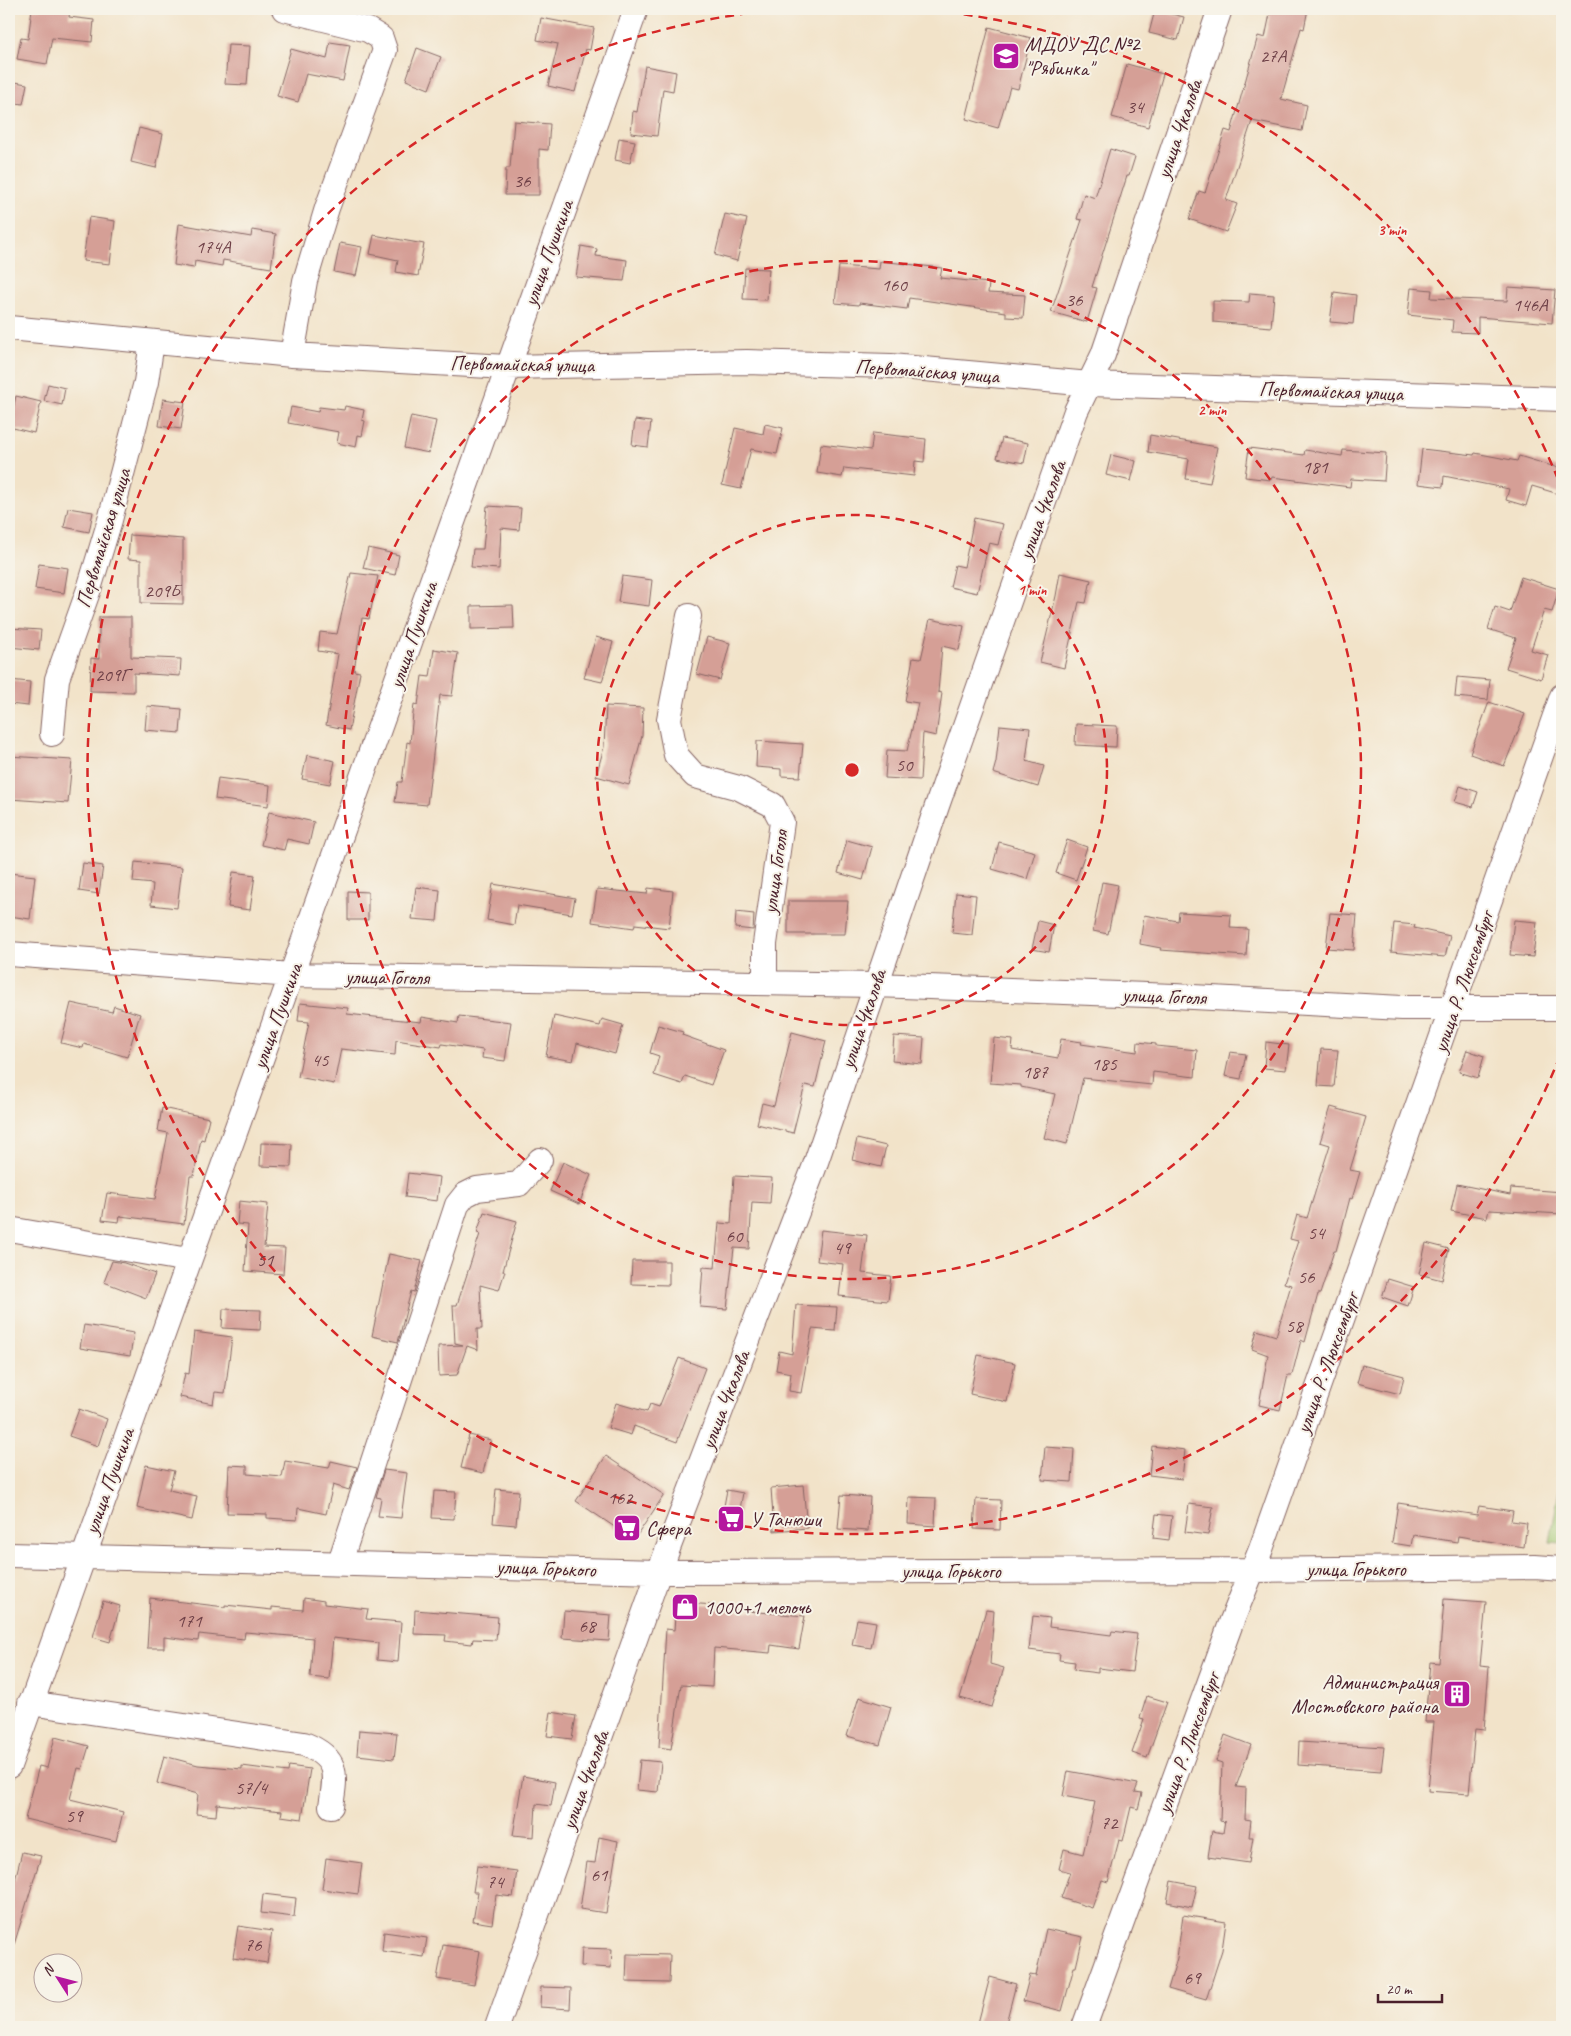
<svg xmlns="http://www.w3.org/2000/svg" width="1571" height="2036" font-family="Caveat,sans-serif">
  <rect width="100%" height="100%" fill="#f7f3e8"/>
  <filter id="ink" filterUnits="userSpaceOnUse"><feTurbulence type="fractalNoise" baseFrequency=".02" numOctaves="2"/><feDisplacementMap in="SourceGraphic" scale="10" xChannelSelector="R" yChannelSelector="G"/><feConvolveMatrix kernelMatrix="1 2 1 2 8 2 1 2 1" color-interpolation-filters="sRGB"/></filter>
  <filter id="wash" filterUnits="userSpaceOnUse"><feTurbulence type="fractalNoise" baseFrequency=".0096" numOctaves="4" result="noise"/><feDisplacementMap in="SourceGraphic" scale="20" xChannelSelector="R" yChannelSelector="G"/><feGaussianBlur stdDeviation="1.12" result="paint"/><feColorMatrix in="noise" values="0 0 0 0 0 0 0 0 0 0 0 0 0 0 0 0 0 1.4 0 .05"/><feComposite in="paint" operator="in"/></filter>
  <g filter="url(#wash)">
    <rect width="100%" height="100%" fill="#f2e3c9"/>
    <path fill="#a3c873" stroke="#76744f" d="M1562 1473V1543L1550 1542Z"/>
    <g id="blocks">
      <path fill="#d59f96" d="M32 9H70L69 17 94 20 92 42 52 38 47 64 17 59 21 38 28 39Z
        M1271 9H1308L1304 29 1301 28 1281 99 1307 105 1302 131 1252 121 1226 200 1237 204 1226 232 1189 219 1199 191 1205 193 1225 130 1231 132 1258 36 1265 38Z
        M1155 10 1184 17 1178 40 1149 33Z
        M541 18 594 28 590 50 586 49 575 92 548 86 558 44 537 40Z
        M989 27 1031 38 1018 89 1010 87 998 128 966 119Z
        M330 42 350 45 343 81 306 74 298 102 277 96 291 49 327 59Z
        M228 45 250 46 247 85 225 84Z
        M417 48 441 57 429 89 406 80Z
        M1127 64 1163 74 1148 127 1112 117Z
        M645 66 676 72 673 91 663 89 657 136 631 133 633 111 637 112Z
        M9 81 27 84 23 104 9 102Z
        M514 121 550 124 548 150 539 149V195H505L506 168H510Z
        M139 128 163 134 156 168 131 162Z
        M619 138 635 141 630 163 615 160Z
        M1110 149 1135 157 1129 176H1127L1092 287 1097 288 1087 322 1051 312 1082 220 1077 219 1084 194 1095 198Z
        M725 214 747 219 737 261 715 255Z
        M89 217 115 221 110 264 83 261Z
        M179 224 251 237 252 230 276 234 271 268 223 260 222 266 195 261 194 268 174 265Z
        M374 235 424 244 418 276 396 272 398 260 370 254Z
        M340 243 362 247 356 276 334 272Z
        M581 246 597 249 596 256 627 260 624 281 576 277Z
        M880 261 942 268 940 278 989 283 988 293 1025 295 1023 318 1006 317V312L909 298 907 309 859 303V305L835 303 839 266 879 269Z
        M745 268 769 269 767 300 743 299Z
        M1508 287 1555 290 1552 323 1478 317V333L1452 332 1453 320 1408 315 1411 288 1432 290 1431 298 1507 301Z
        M1334 292 1356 295 1353 324 1330 322Z
        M1250 293 1274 295 1271 327 1213 322V301L1249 302Z
        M48 384 65 388 62 405 44 401Z
        M16 396 41 402 34 433 9 427Z
        M163 399 185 402 181 429 159 426Z
        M345 406 364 410 362 420 365 421 362 436 358 435 356 447 337 443 339 432 288 423 291 407 318 412 319 407 344 410Z
        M411 416 436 421 429 453 404 448Z
        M635 420 651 422 648 447 632 445Z
        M765 424 783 428 777 454 751 449 741 489 722 485 735 428 763 434Z
        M873 433 926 439 924 462 915 461 914 476 844 468 842 477 817 473 821 444 871 450Z
        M1150 435 1217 447 1210 483 1186 479 1189 459 1148 452Z
        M1002 438 1028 443 1024 463 997 458Z
        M1249 448 1304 455 1305 450 1342 456 1343 450 1386 453 1384 481 1351 479 1350 487 1272 477 1271 480 1245 477Z
        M1422 449 1474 455 1475 453 1517 461 1519 456 1562 469V495L1532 486 1526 506 1506 500 1509 489 1444 476 1443 487 1418 484Z
        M1111 455 1136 461 1131 481 1106 475Z
        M487 506 521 508 519 530 501 528 499 569 471 567 473 549H483Z
        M68 508 93 512 89 532 64 527Z
        M974 518 1003 524 998 545 989 543 977 593 950 587 955 565 964 567Z
        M130 535 183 539V604L141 603V560L128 559Z
        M368 548 399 555 395 575 363 568Z
        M39 564 68 568 64 593 35 589Z
        M351 573 378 576 369 619 362 618 354 671 360 672 349 730 326 725 338 654 318 651 320 632 337 634Z
        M1060 573 1091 580 1086 603 1079 602 1064 668 1040 662 1056 596Z
        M622 576 652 580 649 606 618 602Z
        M1521 577 1559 589 1552 612 1544 610 1531 650 1548 655 1541 679 1506 668 1516 638 1488 629 1495 607 1510 612Z
        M513 605 514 628 471 629V606Z
        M99 617H131V657L181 659 180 676 134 673V692L90 691 91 658 99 659Z
        M930 619 964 626 959 650 942 646 938 692 942 693 936 736 923 733 920 780 885 778 887 750 907 751 918 703 905 701 913 658 921 659Z
        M9 628 41 630 39 650 9 647Z
        M596 637 613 642 602 682 584 678Z
        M707 637 730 643 720 680 697 674Z
        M434 649 458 653 452 696 440 695 427 805 395 802 398 782H402L407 742 410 743 414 704 418 705 422 676 430 677Z
        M1457 677 1490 680 1488 700 1455 697Z
        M9 680 30 682 28 706 9 704Z
        M1489 702 1525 714 1504 766 1470 754Z
        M147 706 182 709 180 733 145 730Z
        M606 706 643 708 642 736 629 785 596 776 604 747Z
        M1076 724 1117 726 1116 747 1075 745Z
        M1000 725 1030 728 1026 761 1044 766 1038 787 993 773 996 762Z
        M757 741 803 744 800 777 781 776V769L756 767Z
        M307 755 335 761 330 784 302 779Z
        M9 756 72 760 68 803 9 799Z
        M218 778 270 785 268 806 215 799Z
        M1460 786 1478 792 1473 807 1455 802Z
        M269 812 314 822 309 844 287 839 284 850 261 845Z
        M847 840 872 847 863 880 838 873Z
        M1067 840 1087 847 1076 880 1056 873Z
        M999 842 1035 852 1027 879 992 869Z
        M135 862 182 867 177 908 151 905 153 884 133 882Z
        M83 863 103 866 99 894 79 891Z
        M233 872 255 875 250 910 228 907Z
        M9 873 35 876 30 919 9 916Z
        M1102 882 1118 885 1108 934 1093 931Z
        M493 884 575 898 572 914 517 905 514 925 487 920Z
        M416 887 440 890 437 921 412 919Z
        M648 888 673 891 669 928 635 924 634 928 592 922 597 889 647 894Z
        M348 891 368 892V920H348Z
        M956 893 976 895 972 935 952 933Z
        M788 901H848L845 934H788Z
        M736 912 754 914 753 930 735 928Z
        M1179 912 1231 915 1230 928 1248 929 1246 956 1160 950 1161 948 1140 944 1144 915 1178 921Z
        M1330 913 1357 915 1354 950 1326 948Z
        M1514 920 1537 922 1533 957 1510 955Z
        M1038 921 1054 925 1049 952 1032 949Z
        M1394 923 1415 925 1414 928 1450 936 1445 957 1391 952Z
        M71 1003 112 1012 114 1006 140 1014 127 1057 84 1044 83 1048 61 1043Z
        M300 1003 348 1008 347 1014 421 1022 422 1017 458 1023 459 1016 511 1022 505 1061 482 1058 483 1050 442 1044 441 1047 396 1040 395 1055 341 1049 334 1084 298 1077 309 1022 298 1021Z
        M554 1016 600 1026 602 1019 623 1025 615 1054 577 1043 573 1061 546 1056Z
        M658 1025 683 1032 682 1035 724 1050 711 1085 685 1076 682 1084 654 1075 659 1056 650 1053Z
        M792 1032 826 1041 815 1087 805 1085 793 1133 757 1124 762 1103 774 1106Z
        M894 1036 924 1038 922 1064 892 1061Z
        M994 1038 1013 1040 1012 1050 1058 1058 1061 1039 1082 1042 1081 1044 1137 1052 1138 1042 1156 1044V1046L1197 1050 1195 1077 1153 1072 1152 1085 1083 1078 1067 1144 1044 1138 1055 1094 1021 1087V1085L990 1083Z
        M1266 1042 1289 1045 1286 1070 1264 1068Z
        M1321 1049 1338 1050 1334 1087 1318 1086Z
        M1467 1050 1484 1056 1478 1078 1459 1072Z
        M1230 1052 1246 1054 1241 1079 1225 1076Z
        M1331 1107 1366 1117 1350 1170 1360 1172 1352 1199 1350 1198 1336 1251H1334L1320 1294H1318L1305 1342 1301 1340 1292 1375H1288L1280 1410 1259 1405 1268 1355 1252 1349 1257 1330 1276 1336 1291 1285 1284 1283 1298 1241 1290 1239 1297 1215 1307 1218 1330 1145 1320 1142Z
        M162 1108 209 1118 204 1140 201 1139 194 1176H190L184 1224 120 1216 119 1222 102 1220 107 1193 155 1199 168 1133 158 1131Z
        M857 1139 886 1146 881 1167 852 1160Z
        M261 1143 292 1144 291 1167 260 1166Z
        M563 1162 591 1175 579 1204 550 1191Z
        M408 1173 440 1177 437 1201 405 1197Z
        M734 1176 772 1178 770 1203 752 1202 749 1249 734 1248 727 1309 700 1307 703 1267 715 1268 719 1223 731 1224Z
        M1457 1184 1510 1195 1511 1188 1562 1192V1214L1489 1210 1487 1218 1451 1211Z
        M239 1201 268 1204 264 1247 285 1248 283 1274 245 1271 248 1225 237 1224Z
        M484 1212 517 1221 503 1271H505L499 1290 480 1285 482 1329H477L478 1350 467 1346 457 1375 439 1376 438 1346 463 1345 455 1343 453 1305H457L480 1234 477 1233Z
        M821 1230 867 1235 862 1273 891 1276 888 1301 839 1296 843 1264 817 1261Z
        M1426 1243 1449 1249 1442 1280 1419 1274Z
        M389 1254 422 1261 414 1292 411 1291 398 1342 372 1336Z
        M112 1261 124 1263 155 1274 146 1298 104 1282Z
        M632 1261H669V1285L631 1284Z
        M1388 1279 1414 1287 1408 1306 1382 1297Z
        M796 1305 837 1307 835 1331 812 1329 801 1393 789 1391 791 1373 776 1370 779 1351 792 1354Z
        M223 1309 261 1310 260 1330 222 1328Z
        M84 1325 134 1333 130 1356 80 1348Z
        M194 1332 232 1337 225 1393 215 1392 213 1404 180 1397 185 1373 189 1374Z
        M978 1355 1015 1363 1007 1402 970 1394Z
        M679 1358 705 1368 677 1442 634 1426 631 1435 608 1428 616 1403 647 1412 650 1404 659 1407Z
        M1362 1365 1404 1376 1400 1394 1357 1383Z
        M79 1409 107 1419 98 1446 69 1436Z
        M469 1435 491 1440 483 1473 461 1468Z
        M1152 1446 1185 1450 1182 1479 1149 1475Z
        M1045 1447 1074 1449 1072 1482 1042 1480Z
        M606 1456 664 1495 634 1540 576 1501Z
        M285 1461 329 1468 331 1461 357 1467 349 1490 333 1485 326 1514 298 1508 297 1520 267 1518V1514L227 1513 229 1465 247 1466V1474L282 1477Z
        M146 1465 174 1471 169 1490 197 1496 192 1520 137 1508Z
        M384 1470 407 1473 401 1518 378 1516 381 1498 376 1497Z
        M803 1485 807 1528 774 1531 771 1488Z
        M496 1489 519 1491 516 1525 493 1523Z
        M727 1490 743 1493 737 1525 721 1522Z
        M434 1491 456 1492 454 1519 432 1518Z
        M841 1495 870 1497 868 1531 838 1529Z
        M909 1497 936 1498 935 1526 908 1524Z
        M976 1499 1001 1500 1000 1530 974 1529Z
        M1398 1503 1477 1515 1479 1506 1513 1511 1511 1521 1527 1523 1524 1547 1458 1536 1457 1542 1413 1535 1411 1546 1392 1543Z
        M1189 1504 1213 1507 1208 1535 1185 1532Z
        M1156 1514 1172 1516 1169 1540 1153 1538Z
        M150 1598 225 1607V1605L272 1610V1607L303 1610 304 1598 324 1601V1604L368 1609 366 1619 401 1622 398 1662 377 1660 378 1643 333 1638 329 1679 310 1677 313 1638 245 1632 244 1639 199 1634 198 1641 164 1637V1648H147Z
        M1444 1599 1486 1602 1480 1666 1489 1667 1484 1730 1475 1729 1469 1794 1428 1791 1434 1722H1425L1430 1662 1439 1663Z
        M103 1601 120 1606 110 1642 93 1637Z
        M676 1602 713 1605 712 1608 805 1616 799 1649 771 1645 770 1653 714 1648 712 1687 681 1685 671 1749 659 1747 666 1629 674 1630Z
        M415 1610 498 1617 496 1640 473 1639 472 1644 445 1641 446 1635 414 1634Z
        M986 1610 994 1611 990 1664 1004 1668 992 1707 960 1698Z
        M564 1611 611 1615 609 1641 562 1638Z
        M1033 1616 1050 1618 1049 1627 1111 1635 1112 1631 1137 1634 1132 1672 1098 1668V1673L1074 1670 1075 1662 1059 1660 1060 1654 1029 1650Z
        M857 1619 876 1622 871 1648 852 1645Z
        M1147 1696 1167 1702 1147 1758 1132 1753 1144 1719 1140 1718Z
        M859 1697 891 1707 880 1745 847 1736Z
        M551 1712 576 1716 572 1739 547 1736Z
        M359 1730 397 1733 394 1759 357 1755Z
        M1225 1735 1251 1745 1236 1787 1246 1788 1245 1819 1251 1820 1249 1837H1253L1249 1863 1208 1857 1212 1831 1223 1833 1225 1820V1822L1220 1821 1222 1763 1216 1761Z
        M55 1737 89 1746 82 1769 78 1768 70 1799 123 1812 116 1841 25 1819 39 1766 47 1768Z
        M1299 1742 1384 1747 1381 1771 1298 1765Z
        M164 1756 198 1765 242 1769V1766L288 1772 289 1766 310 1769 302 1819 281 1816 282 1811 217 1804 216 1816 196 1814 198 1794 157 1783Z
        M640 1760 661 1762 658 1792 637 1790Z
        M1068 1771 1138 1784 1135 1792 1142 1793 1138 1809 1131 1807 1123 1841 1119 1840 1108 1882 1102 1880 1092 1908 1061 1898 1070 1872 1059 1869 1064 1849 1083 1854 1095 1802 1063 1796Z
        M523 1776 555 1782 551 1806 536 1804 534 1837 513 1835Z
        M599 1837 618 1841 606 1913 580 1909 587 1862 595 1863Z
        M22 1852 41 1856 13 1948 9 1947V1878L15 1880Z
        M326 1858 362 1863 358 1894 322 1889Z
        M477 1866 517 1871 513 1897 496 1895 492 1924 473 1921 478 1892H473Z
        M1171 1881 1197 1886 1192 1907 1167 1902Z
        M263 1894 296 1898 294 1917 261 1913Z
        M1183 1915 1226 1922 1222 1950 1206 2000 1168 1989 1177 1958Z
        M238 1926 272 1931 267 1963 233 1958Z
        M1046 1929 1083 1937 1076 1967H1074L1062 2011 1023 2001 1030 1975 1036 1976Z
        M384 1932 427 1938 424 1957 382 1951Z
        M443 1945 480 1951 474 1985 437 1979Z
        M582 1948 612 1949 611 1968 581 1966Z
        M627 1954 670 1955 669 1983 626 1982Z
        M990 1977 1016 1984 1005 2027H977Z
        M541 1987 571 1988 570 2009 540 2007Z"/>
    </g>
  </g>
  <g filter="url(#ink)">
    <use href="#blocks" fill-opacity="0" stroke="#856462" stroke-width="1"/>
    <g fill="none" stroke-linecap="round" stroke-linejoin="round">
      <g stroke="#856462" stroke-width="26">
        <path id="minor" d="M284 9 368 30 381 38 385 50 327 208 305 281 292 355
          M9 328 292 355 507 367 747 362 891 366 1090 384 1562 399
          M689 616 669 719 676 755 695 776 739 788 773 805 782 822 765 944V983
          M52 734 57 679 89 589 110 520 146 382 152 342
          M9 954 292 975 875 985 1174 996 1402 1008H1562
          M9 1229 188 1260
          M9 1555 659 1572 1252 1570 1535 1567 1562 1569
          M340 1562 457 1205 465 1195 477 1189 519 1184 540 1160
          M30 1703 304 1744C339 1758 336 1774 331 1806
          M9 1766 636 9
          M497 2027 659 1572 814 1168 937 806 1076 411 1103 355 1220 9
          M1084 2027 1231 1623 1261 1549 1562 696"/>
      </g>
      <use href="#minor" stroke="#fff" stroke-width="24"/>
    </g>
  </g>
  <g fill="none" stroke="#d62828" stroke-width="2.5" stroke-dasharray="9 6">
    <circle cx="852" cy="770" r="255"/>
    <circle cx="852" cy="770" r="509"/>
    <path d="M1560 1056A764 764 0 1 1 785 9M919 9A764 764 0 0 1 1560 484"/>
  </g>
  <defs>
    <g id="school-square" transform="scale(1.4375)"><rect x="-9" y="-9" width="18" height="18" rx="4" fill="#b5179e" stroke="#f7f3e8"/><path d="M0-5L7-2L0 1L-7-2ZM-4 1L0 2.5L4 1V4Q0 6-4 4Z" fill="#fff"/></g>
    <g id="supermarket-square" transform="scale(1.4375)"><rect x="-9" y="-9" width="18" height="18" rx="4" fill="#b5179e" stroke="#f7f3e8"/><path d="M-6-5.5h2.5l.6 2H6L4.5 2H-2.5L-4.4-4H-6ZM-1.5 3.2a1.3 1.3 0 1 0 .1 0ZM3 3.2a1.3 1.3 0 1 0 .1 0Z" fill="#fff"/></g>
    <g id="shop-square" transform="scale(1.4375)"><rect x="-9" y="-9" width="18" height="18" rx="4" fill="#b5179e" stroke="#f7f3e8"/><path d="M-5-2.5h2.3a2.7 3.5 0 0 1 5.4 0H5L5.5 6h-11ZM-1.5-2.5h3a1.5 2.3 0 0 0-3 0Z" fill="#fff"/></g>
    <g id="building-square" transform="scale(1.4375)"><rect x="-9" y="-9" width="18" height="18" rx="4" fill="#b5179e" stroke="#f7f3e8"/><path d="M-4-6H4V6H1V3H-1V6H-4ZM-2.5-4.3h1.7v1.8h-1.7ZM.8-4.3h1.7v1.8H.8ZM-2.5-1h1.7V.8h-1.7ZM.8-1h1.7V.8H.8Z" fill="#fff"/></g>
  </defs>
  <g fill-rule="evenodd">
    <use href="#school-square" x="1006" y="56"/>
    <use href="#supermarket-square" x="731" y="1519"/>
    <use href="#supermarket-square" x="627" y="1528"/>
    <use href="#shop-square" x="685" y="1607"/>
    <use href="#building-square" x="1457" y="1694"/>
  </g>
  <g text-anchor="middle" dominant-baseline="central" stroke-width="4" stroke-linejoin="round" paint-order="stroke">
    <g font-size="19" fill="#6d3f46">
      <text x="1273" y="56">27А</text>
      <text x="1135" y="107">34</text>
      <text x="522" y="181">36</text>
      <text x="213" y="247">174А</text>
      <text x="894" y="285">160</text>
      <text x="1074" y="300">36</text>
      <text x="1530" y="305">146А</text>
      <text x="1315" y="467">181</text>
      <text x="162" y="591">209Б</text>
      <text x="112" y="675">209Г</text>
      <text x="904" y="765">50</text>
      <text x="320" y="1060">45</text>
      <text x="1104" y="1064">185</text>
      <text x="1035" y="1072">187</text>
      <text x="1316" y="1233">54</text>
      <text x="734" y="1236">60</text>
      <text x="842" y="1248">49</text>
      <text x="265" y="1260">51</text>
      <text x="1306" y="1277">56</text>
      <text x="1294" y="1326">58</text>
      <text x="620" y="1498">162</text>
      <text x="189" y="1621">171</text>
      <text x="587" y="1626">68</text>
      <text x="251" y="1788">57/4</text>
      <text x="74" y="1816">59</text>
      <text x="1109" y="1823">72</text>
      <text x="599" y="1875">61</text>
      <text x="495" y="1882">74</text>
      <text x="253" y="1945">76</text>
      <text x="1192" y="1978">69</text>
    </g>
    <g font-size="21" fill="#4a1f2b" stroke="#f7f3e8" text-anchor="start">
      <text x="1025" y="44">МДОУ ДС №2<tspan x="1025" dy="24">"Рябинка"</tspan></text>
      <text x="750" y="1519">У Танюши</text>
      <text x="646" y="1528">Сфера</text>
      <text x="704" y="1607">1000+1 мелочь</text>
      <text x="1438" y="1682" text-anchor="end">Администрация<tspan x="1438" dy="24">Мостовского района</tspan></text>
    </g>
    <g font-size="21" fill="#4a1f2b" stroke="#f7f3e8">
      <text transform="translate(1179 129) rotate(-71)">улица Чкалова</text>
      <text transform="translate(548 253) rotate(-70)">улица Пушкина</text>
      <text transform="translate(522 364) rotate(1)">Первомайская улица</text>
      <text transform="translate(927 371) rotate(4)">Первомайская улица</text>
      <text transform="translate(1331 391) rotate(2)">Первомайская улица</text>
      <text transform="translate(1042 510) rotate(-70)">улица Чкалова</text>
      <text transform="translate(103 538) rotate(-73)">Первомайская улица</text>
      <text transform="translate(413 635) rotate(-71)">улица Пушкина</text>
      <text transform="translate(775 872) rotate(-82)">улица Гоголя</text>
      <text transform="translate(387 977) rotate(1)">улица Гоголя</text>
      <text transform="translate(1463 982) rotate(-71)">улица Р. Люксембург</text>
      <text transform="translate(1164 996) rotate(2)">улица Гоголя</text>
      <text transform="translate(277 1016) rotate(-70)">улица Пушкина</text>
      <text transform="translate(863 1019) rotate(-71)">улица Чкалова</text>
      <text transform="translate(1327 1363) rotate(-70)">улица Р. Люксембург</text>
      <text transform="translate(725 1400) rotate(-69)">улица Чкалова</text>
      <text transform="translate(109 1481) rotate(-70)">улица Пушкина</text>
      <text transform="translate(546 1568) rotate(2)">улица Горького</text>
      <text x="1356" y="1569">улица Горького</text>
      <text x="951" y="1571">улица Горького</text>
      <text transform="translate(1188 1743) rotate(-70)">улица Р. Люксембург</text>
      <text transform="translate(585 1780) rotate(-70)">улица Чкалова</text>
    </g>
  </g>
  <circle cx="852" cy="770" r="8" fill="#d62828" stroke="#f7f3e8" stroke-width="2.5"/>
  <g font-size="15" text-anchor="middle" font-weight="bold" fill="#d62828" stroke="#f7f3e8" stroke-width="4" stroke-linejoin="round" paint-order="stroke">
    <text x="1392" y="235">3 min</text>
    <text x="1212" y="415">2 min</text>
    <text x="1032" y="595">1 min</text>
  </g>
  <rect width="1571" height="2036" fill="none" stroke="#f7f3e8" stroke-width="30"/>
  <g transform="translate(58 1978) rotate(306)"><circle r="24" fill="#f7f3e8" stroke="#b29e9c"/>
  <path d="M0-4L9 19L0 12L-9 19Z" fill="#b5179e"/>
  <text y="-8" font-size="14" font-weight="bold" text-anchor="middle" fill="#4a1f2b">N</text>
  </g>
  <path d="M1378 1994v8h64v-8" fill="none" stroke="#4a1f2b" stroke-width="2.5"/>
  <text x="1386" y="1994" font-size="15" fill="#4a1f2b" stroke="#f7f3e8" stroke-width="4" paint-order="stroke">20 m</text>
</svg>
